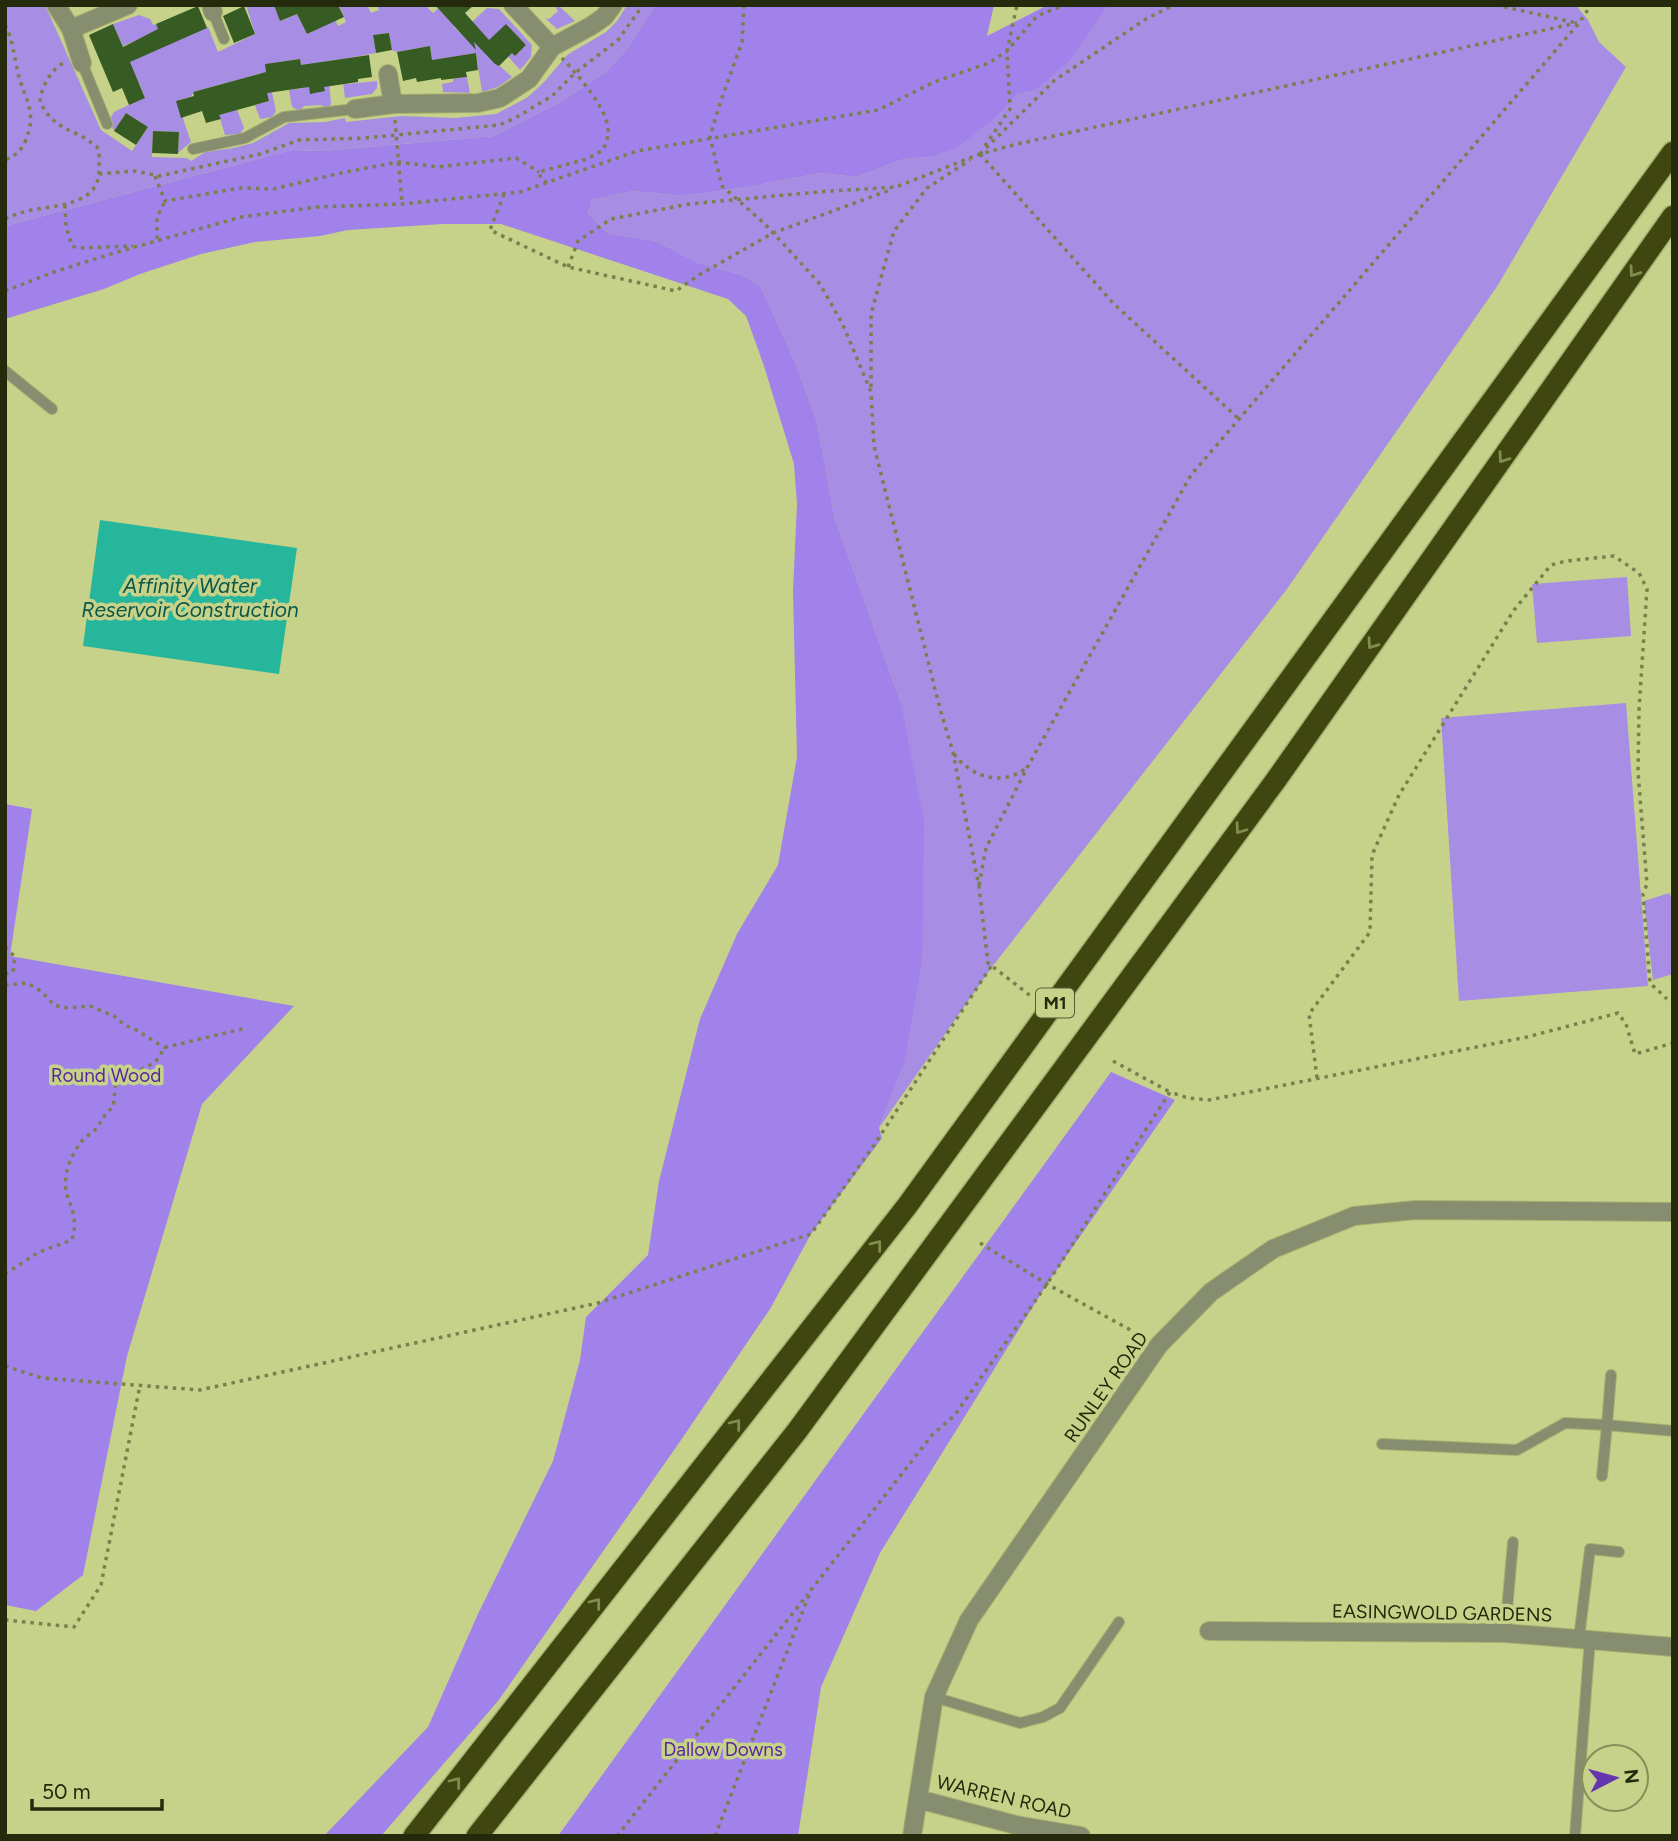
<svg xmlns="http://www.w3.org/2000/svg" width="1678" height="1841" font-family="Figtree,sans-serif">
  <rect width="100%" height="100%" fill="#c6d289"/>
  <path fill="#a78ee4" d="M5 5H45L101 130 132 151 148 127 126 113 114 131 109 120 114 112 145 97 139 83 126 64 141 38 123 46 113 24 139 15 150 19 153 25 156 24 165 45 208 27 218 52 255 34 246 5H274L281 21 297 14 307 34 315 30 328 5 338 26 346 22 339 5H367L371 13 379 10 377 5H428L427 7 433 13 442 5 463 16 465 13 467 15 454 27 460 33 487 8 499 9 532 45 531 57 520 70 506 54 510 50 515 56 526 45 506 25 481 49 512 77 498 87 482 92 476 53 439 59 433 67 430 46 397 52 392 50 389 33 373 35 376 53 343 59 347 84 377 81V88L372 94 345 98 340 59 305 65 310 93 324 91 323 83 329 82 331 103 329 108 326 109 321 105 304 106 300 111 292 107 289 90 304 88 300 59 266 64 276 111 272 117 260 119 255 105 269 101 261 73 227 83 244 128 240 134 225 135 219 115 225 83 193 92 192 96 177 101 191 142 178 153 179 132 153 131 152 157 187 158 191 161 205 152 233 148 253 143 289 123 325 122 345 118 346 122 401 116 455 118 496 114 528 97 545 81 567 55 606 32 617 21 627 5H655L628 48 607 71 564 100 494 136 323 151 292 150 5 226Z
    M558 5 575 21 557 29 545 18 549 19 558 11 556 8Z
    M1108 5H1576L1588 20 1599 42 1626 67 1498 285 1287 589 992 967 879 1128 904 1064 901 703 835 519 817 422 795 362 761 287 742 275 698 263 656 241 608 233 588 213 592 200 633 191 683 196 748 187 820 173 856 177 904 159 931 157 993 120 1018 94 1034 91Z
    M467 77 470 93 443 92 442 84 453 82V79Z
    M1627 577 1631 636 1537 643 1532 584Z
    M1626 703 1648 986 1459 1001 1441 718Z
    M1669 893 1673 900V974L1653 980 1644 901Z"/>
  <path fill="#a181ea" d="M655 5H994L987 36 1048 5H1108L1070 60 1034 91 1018 94 993 120 957 147 931 157 904 159 856 177 820 173 748 187 683 196 633 191 592 200 588 213 608 233 656 241 698 263 742 275 761 287 795 362 817 422 835 519 901 703 924 821 922 961 904 1064 879 1128 882 1138 811 1234 770 1309 679 1443 498 1701 381 1836H324L428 1727 478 1614 553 1461 580 1360 586 1317 648 1255 659 1181 700 1019 737 934 778 865 797 757 793 591 797 504 794 464 764 366 746 316 728 299 501 224H443L348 230 320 236 255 242 201 254 140 274 104 289 5 319V226L292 150 323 151 494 136 564 100 607 71 628 48Z
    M5 804 32 809 10 956 294 1006 202 1104 127 1356 83 1575 36 1611 5 1605Z
    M1111 1072 1175 1100 1047 1284 880 1553 821 1687 798 1836H558Z"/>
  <path fill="#26b69b" d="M100 520 297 548 279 674 83 646Z"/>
  <path fill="#365c23" d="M274 5H338L344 17 307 34 297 14 280 21Z
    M435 5H474L465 13 489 40 506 24 526 45 515 56 512 53 499 66 495 64 474 42 476 50Z
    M198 6 207 28 130 62 145 98 129 105 122 88 113 92 89 35 113 24 123 47 158 29 156 24Z
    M244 6 255 34 234 43 223 16Z
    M389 33 392 50 376 53 373 35Z
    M430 46 432 60 476 53 478 70 466 72 467 77 441 80V78L417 82 416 78 403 81 397 52Z
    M369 55 372 77 358 79V82L324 87 325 91 310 94 309 87 267 93 269 101 219 115 221 119 206 123 202 111 181 118 176 101 194 96 193 92 266 72 265 64 300 59 301 65Z
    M126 113 148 127 136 145 114 131Z
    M153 131 179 132 178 154 152 153Z"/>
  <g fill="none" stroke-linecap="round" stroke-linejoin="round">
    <g stroke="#a6b070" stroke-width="12">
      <path id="service" d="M213 12 224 39
        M82 63 107 124
        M193 149 245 138 284 117 355 109
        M5 371 52 409
        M1611 1375 1607 1425 1673 1431
        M1382 1444 1517 1450 1565 1423 1607 1425 1602 1476
        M1505 1633 1513 1542
        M1579 1638 1590 1549 1619 1552
        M934 1697 1020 1723 1043 1717 1060 1708 1119 1622
        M1575 1836 1590 1639"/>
    </g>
    <g stroke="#a6b070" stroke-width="20">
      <path id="minor" d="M56 5 71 29 82 63
        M211 5 213 12
        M513 5 552 47
        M71 29 128 5
        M388 74 393 104
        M355 109 393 104 478 103 500 98 529 79 552 47 591 26 604 17 613 5
        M1209 1631 1505 1633 1673 1647
        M918 1799 1016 1825 1081 1836
        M912 1836 934 1697 969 1620 1159 1345 1211 1292 1273 1249 1354 1216 1416 1210 1673 1212"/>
    </g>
    <g stroke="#a6b070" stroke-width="24">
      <path id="motorway" d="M414 1836 907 1206 1673 152
        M477 1836 797 1431 1276 780 1673 216"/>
    </g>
    <path stroke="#78814d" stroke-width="3.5" stroke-dasharray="3.5 5" stroke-linecap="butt" d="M744 5 742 42 719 106 710 137 722 186 765 224 820 284 843 325 871 392 874 446 940 709 953 752 979 887 988 963 1032 997
      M1496 5 1577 23
      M5 25C13 39 14 57 18 73 25 101 38 112 25 142 20 152 16 155 5 160
      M395 120 402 204
      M985 146 1010 109 1007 51 1017 5
      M980 154 1055 80 1146 19 1174 5
      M980 154 1114 304 1239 419
      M99 174 135 171 159 176 260 154 299 140 365 138 499 125 515 118 552 96 575 73 618 40 643 5
      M155 176 165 201 241 188 273 189 341 173 398 162 438 167 516 158 539 172
      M547 183 541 179 539 172 587 159 603 150C606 143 609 136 608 128 606 107 577 74 562 58
      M504 194 490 230 568 267 676 291 699 275 773 233 890 190
      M65 205 66 226 72 246 78 248 133 246
      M5 219C14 215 22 212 32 210 57 205 100 205 99 169 99 161 100 154 97 147 74 127 56 133 40 102 41 87 52 67 66 62
      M157 239V217L165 201
      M568 267 578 241 611 219 689 204 829 191 896 187 980 154 1017 144 1577 23
      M5 291 54 272 114 253 241 217 317 207 402 204 520 192 637 151 878 110 934 82 989 63 1007 51 1037 16 1064 5
      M871 387V314L894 231 927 188 970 160
      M954 754C971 777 1002 787 1026 768
      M979 885 986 848 1028 766 1191 475 1579 23 1591 5
      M5 947 15 957 13 972 5 974
      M5 985 27 983 41 991 54 1005 68 1008 90 1006 114 1016 126 1026 133 1028 165 1048
      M1113 1061 1170 1092
      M1317 1078 1309 1014 1370 932 1372 855 1399 795 1514 610 1551 565 1566 561 1614 556 1639 573 1647 589 1639 709 1638 772 1647 884 1643 894 1650 983 1667 999
      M980 1243 1047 1284 1145 1338
      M5 1274 39 1252 72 1240C77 1224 74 1213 68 1198 61 1180 69 1158 81 1142 85 1137 92 1133 97 1128 103 1120 103 1113 113 1108L116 1081C132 1069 158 1070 163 1048L246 1028
      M5 1366 42 1378 200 1390 598 1303 811 1234 874 1145 992 965
      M5 1620 74 1627 101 1585 140 1385
      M617 1836 808 1594
      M715 1836 811 1590 933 1434 954 1416 1047 1284 1170 1092 1188 1098 1209 1100 1527 1037 1618 1013 1626 1024 1635 1054 1673 1043"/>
    <use href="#service" stroke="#878d6f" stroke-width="10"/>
    <use href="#minor" stroke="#878d6f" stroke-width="18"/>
    <use href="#motorway" stroke="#3f460f" stroke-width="21"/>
  </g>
  <defs><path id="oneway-chevron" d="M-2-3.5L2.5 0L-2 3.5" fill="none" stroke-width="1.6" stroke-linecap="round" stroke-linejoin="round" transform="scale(1.75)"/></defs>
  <g stroke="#828c4c">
    <use href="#oneway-chevron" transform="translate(1634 272) rotate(125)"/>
    <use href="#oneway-chevron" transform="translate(1503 458) rotate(125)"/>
    <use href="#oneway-chevron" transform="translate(1372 644) rotate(125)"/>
    <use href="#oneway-chevron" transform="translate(1240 829) rotate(126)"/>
    <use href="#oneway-chevron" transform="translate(877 1245) rotate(-52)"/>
    <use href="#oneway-chevron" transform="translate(736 1424) rotate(-52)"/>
    <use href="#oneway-chevron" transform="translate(596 1603) rotate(-52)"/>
    <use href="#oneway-chevron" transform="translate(456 1782) rotate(-52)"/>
  </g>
  <g text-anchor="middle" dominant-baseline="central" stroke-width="7" stroke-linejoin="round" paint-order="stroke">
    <rect fill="#c6d289" stroke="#555c32" stroke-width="2" x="1036" y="988.5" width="38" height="29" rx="5"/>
    <g font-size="18" font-weight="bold" fill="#252a0c">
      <text x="1055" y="1003">M1</text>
    </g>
    <g font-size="19" fill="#5a27a1" stroke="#c6d289">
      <text x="106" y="1075">Round Wood</text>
      <text x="723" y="1749">Dallow Downs</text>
    </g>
    <g font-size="19" fill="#252a0c" stroke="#c6d289">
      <text transform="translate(1106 1387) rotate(-55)">RUNLEY ROAD</text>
      <text transform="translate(1442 1613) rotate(1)">EASINGWOLD GARDENS</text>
      <text transform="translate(1004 1797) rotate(13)">WARREN ROAD</text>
    </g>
    <g font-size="21" font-style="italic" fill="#0a584a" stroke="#c6d289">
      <text x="190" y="585">Affinity Water<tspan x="190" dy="24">Reservoir Construction</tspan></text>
    </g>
  </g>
  <rect width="1678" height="1841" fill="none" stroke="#252a0c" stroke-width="14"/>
  <g transform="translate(1615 1778) rotate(84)"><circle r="33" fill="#c6d289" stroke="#868f57" stroke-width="2"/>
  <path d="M0-5L12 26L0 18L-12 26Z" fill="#6435ad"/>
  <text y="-10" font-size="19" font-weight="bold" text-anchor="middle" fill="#252a0c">N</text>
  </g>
  <path d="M32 1799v10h130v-10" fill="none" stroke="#252a0c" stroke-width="3.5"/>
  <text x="42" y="1799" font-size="21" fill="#252a0c" stroke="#c6d289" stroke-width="5" paint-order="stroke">50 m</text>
</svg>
